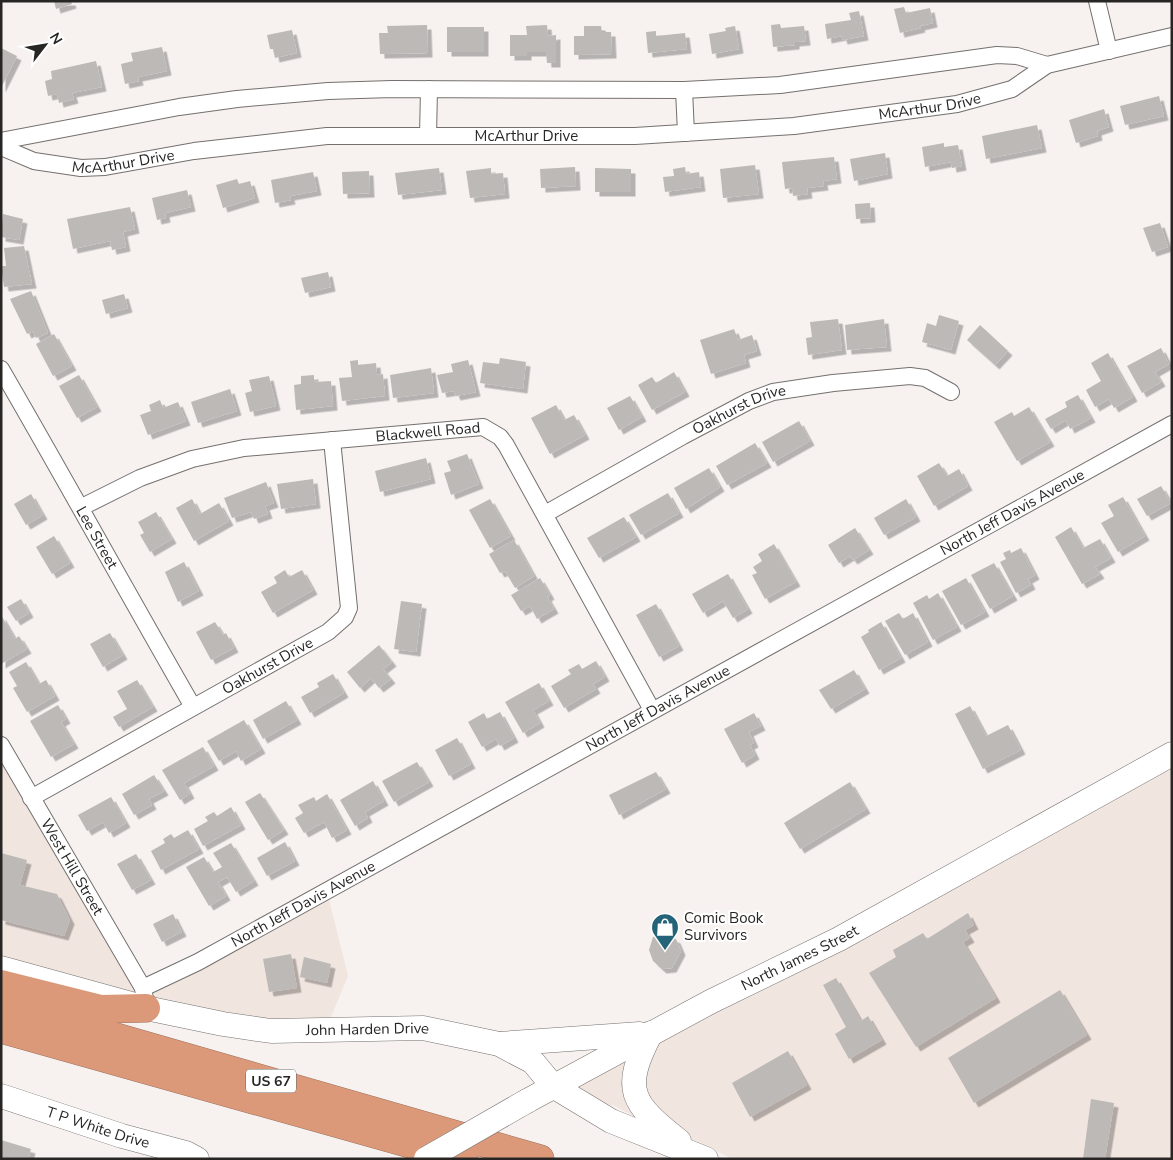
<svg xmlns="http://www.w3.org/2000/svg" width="1173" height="1160" font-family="'Nunito Sans',sans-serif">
  <defs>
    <filter id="shadow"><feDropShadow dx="4.5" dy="4.5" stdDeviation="0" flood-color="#0004"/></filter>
  </defs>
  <rect width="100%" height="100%" fill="#f7f2f0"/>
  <path fill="#f1e5df" d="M1 745 142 1000 1 975Z
    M1172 754V1159H733L692 1140 651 1126 617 1107 553 1086Z
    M327 891 348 976 329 1022 272 1026 156 1000 153 988Z"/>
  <path fill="#bdb9b7" filter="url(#shadow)" d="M54 1H71L72 4 56 9Z
    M904 7 906 13 930 8 933 23 920 26 921 28 900 33 894 9Z
    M859 11 864 36 843 40 842 36 827 39 825 24 851 20 849 13Z
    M780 24 781 28 804 26 806 41 795 42V45L773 47 771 25Z
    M427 25 428 53 380 54 379 33H388L387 26Z
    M547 25 548 36 556 35V63H547L546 52H527V56H510V35H527L526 26Z
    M584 26H601L602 32H611L612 54 574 55V36H584Z
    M735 26 739 49 712 54 709 34 726 31 725 28Z
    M447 27H484V52H447Z
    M292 30 297 53 275 58 273 49H270L267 35Z
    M656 31V36L685 33 687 49 648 53 646 32Z
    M162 47 167 71 138 77 139 81 125 84 121 64 133 61 131 53Z
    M1 48 17 56 1 88Z
    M96 61 102 87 72 93 74 99 59 103 57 94 48 96 45 81 52 79 51 71Z
    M1159 96 1164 116 1125 125 1120 106Z
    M1104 109 1109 127 1097 131 1098 136 1076 143 1069 120Z
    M1037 125 1042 148 986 159 982 136Z
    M944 143V147L958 145 962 166 952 168 951 162 925 167 922 147Z
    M885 153 888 174 854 181 850 159Z
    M834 157 837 179 823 181 824 186 807 188 808 194 793 196 792 188 785 189 782 162Z
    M755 165 759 194 723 198 720 169Z
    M575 167 576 186 541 188 540 169Z
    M685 167 686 174 699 172 701 187 665 192 663 177 674 176 673 169Z
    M439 168 442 190 398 195 395 173Z
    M491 168V174L503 173 505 194 470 198 466 171Z
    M595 168 631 169V192H595Z
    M369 171 370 193 343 194 342 172Z
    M313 172 317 191 290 196 291 200 275 203 271 180Z
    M237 179 239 184 250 181 255 198 223 208 216 185Z
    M187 190 191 207 165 213 166 218 157 220 152 198Z
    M870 203 871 218 856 219 855 204Z
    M130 207 135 229 123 232 126 247 112 250 110 241 73 249 67 219Z
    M3 214 23 219 19 240 1 237Z
    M1160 223 1168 247 1152 252 1143 228Z
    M24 246 32 284 4 287 1 266H6L4 248Z
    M328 272 331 287 305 293 301 278Z
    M31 291 48 333 36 338 33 331 27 334 10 299Z
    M124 294 128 308 106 314 102 300Z
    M939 315 959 321 951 350 922 342 927 323 936 326Z
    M838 319 842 350 808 355 806 338 812 337 810 322Z
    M884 319 887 347 847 350 845 325Z
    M980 325 1008 351 995 365 967 340Z
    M734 329 738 340 752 335 757 351 744 355 746 363 711 374 700 340Z
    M54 334 72 366 53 376 36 344Z
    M1161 348 1169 364 1155 372 1161 382 1142 393 1127 366Z
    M1108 353 1133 397 1114 408 1109 399 1095 407 1086 390 1101 381 1091 363Z
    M500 358 526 362 523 389 480 383 483 362 499 364Z
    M358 360V365L376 363 377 375 383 374 385 396 342 401 339 378 352 377 350 361Z
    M468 360 476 392 456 396 454 391 442 393 437 375 453 372 451 364Z
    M431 368 434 393 393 398 390 375Z
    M674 372 685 392 652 410 638 385 652 377 656 383Z
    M79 375 97 407 77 418 59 386Z
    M314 375V382L331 381 333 406 296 410 294 385 301 384V376Z
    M269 376 276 406 250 412 245 393 252 391 249 380Z
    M230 389 237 411 198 423 191 402Z
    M1078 395 1091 418 1070 429 1066 420 1051 429 1045 419 1067 407 1065 402Z
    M630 396 642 417 619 430 607 408Z
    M160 400 163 408 178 402 186 421 148 435 140 415 151 411 149 405Z
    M556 405 564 420 574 415 585 435 550 454 531 418Z
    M1029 407 1050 442 1017 461 994 422 1012 412 1014 416Z
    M799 421 810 441 773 462 762 442Z
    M755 443 767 463 727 485 716 466Z
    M467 454 479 484 451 495 444 473 451 471 447 461Z
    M426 458 431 479 380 492 375 471Z
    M939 463 947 476 959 469 968 486 934 506 917 476Z
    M709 468 720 487 686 509 674 488Z
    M313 479 316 504 281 509 277 484Z
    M266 482 274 503 265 506 268 514 254 519 251 512 232 518 224 498Z
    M1161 486 1171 503 1147 516 1137 499Z
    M668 493 679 513 641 535 629 515Z
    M31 494 43 515 26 525 14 504Z
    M1123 497 1145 536 1118 552 1101 523 1114 516 1108 505Z
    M192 499 200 514 219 503 229 521 194 541 176 508Z
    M490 499 511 536 490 548 469 510Z
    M906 499 916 517 884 535 874 518Z
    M156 512 172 539 150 552 140 535 144 533 138 522Z
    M624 517 636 537 599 558 587 538Z
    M1071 527 1083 548 1100 539 1111 558 1095 567 1100 574 1082 584 1055 537Z
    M855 528 869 550 853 560 850 556 839 563 828 545Z
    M54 536 70 563 52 574 36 547Z
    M514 540 534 576 515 588 505 571 500 573 489 554Z
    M774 544 796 582 765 599 752 575 757 573 753 567 762 561 758 554Z
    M1021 548 1035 575 1028 579 1031 585 1016 593 1000 562 1006 559 1003 553 1010 550 1011 553Z
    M184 562 199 591 178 602 165 572Z
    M994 563 1013 596 990 609 971 575Z
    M285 570 289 577 302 570 313 590 273 613 261 592 277 583 274 577Z
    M728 574 748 609 733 618 723 601 703 613 692 594Z
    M540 578 550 595 547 597 554 609 537 619 530 606 521 611 511 595Z
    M966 578 985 612 961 625 942 591Z
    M938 593 957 627 933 640 913 603 927 595 929 599Z
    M21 599 29 613 16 621 7 607Z
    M401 601 422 604 416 652 394 649Z
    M656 604 679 646 659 657 636 615Z
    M899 613 903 619 913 613 928 642 905 655 885 621Z
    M1 615 15 639 19 636 27 649 1 664Z
    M215 622 223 635 226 633 234 648 211 660 196 632Z
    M881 622 901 658 879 670 861 637 869 632 868 630Z
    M110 633 123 655 103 667 90 644Z
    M379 645 392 662 383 669 391 679 379 688 371 678 360 688 347 672Z
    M596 661 605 677 593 684 596 689 564 708 551 686 571 674 568 670 579 664 582 669Z
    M26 662 39 684 46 680 55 696 27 712 13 688 17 686 9 672Z
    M854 670 865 689 831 709 819 690Z
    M333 674 344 693 310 713 301 697 319 687 317 683Z
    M137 680 153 707 119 727 113 717 127 709 117 691Z
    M539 683 549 701 533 710 540 723 523 733 505 702Z
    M286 701 297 720 263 739 253 720Z
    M58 705 66 719 61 722 74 744 51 757 30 721Z
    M970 706 986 736 1008 725 1021 750 983 769 955 714Z
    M500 712 514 738 500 746 496 739 482 747 468 722 484 713 487 719Z
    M754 713 761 726 749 732 754 743 750 745 755 755 742 763 724 729Z
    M244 720 261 749 241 761 236 751 219 761 207 741Z
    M457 738 471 764 449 776 435 750Z
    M203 747 214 766 184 783 190 794 180 800 162 770Z
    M417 762 429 782 394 802 382 781Z
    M656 772 666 789 619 815 609 795Z
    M154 775 164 791 149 799 152 805 134 815 122 794Z
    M373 781 384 801 365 812 368 818 355 826 340 800Z
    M850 782 866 809 800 849 784 823Z
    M260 793 284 830 268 840 245 802Z
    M327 794 347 830 332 838 324 822 304 833 295 818 303 813 298 805 314 797 316 801Z
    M111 797 126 823 109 833 103 822 87 831 78 815Z
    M231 807 241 825 203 846 194 829 208 821 205 817 214 812 217 816Z
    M188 830 199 849 161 870 151 851 165 843 163 839 171 834 174 838Z
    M285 842 295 861 267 876 257 858Z
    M231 843 254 881 236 892 227 877 218 882 226 896 209 906 186 867 204 857 213 872 222 867 213 853Z
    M1 853 27 860 20 885 57 894 70 920 64 936 1 920Z
    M136 854 151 880 132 890 117 864Z
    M968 913 974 925 965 930 970 938 963 942 996 998 916 1047 869 973 896 957 893 950 923 933 927 939Z
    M173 914 182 932 162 942 153 924Z
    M663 933 676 939 681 951 672 968 662 969 653 961 649 950 653 937Z
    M291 954 297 988 269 992 263 959Z
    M304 957 331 964 327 983 300 977Z
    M836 978 861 1021 868 1016 882 1040 849 1059 835 1034 846 1027 823 985Z
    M1060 990 1087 1035 974 1103 948 1058Z
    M788 1051 807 1085 750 1117 732 1083Z
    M1091 1099 1114 1103 1105 1159H1083Z
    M1 1140 31 1149 28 1159H1Z"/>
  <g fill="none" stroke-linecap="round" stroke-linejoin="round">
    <g stroke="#74706e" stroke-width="18">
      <g id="street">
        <path d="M1097 1 1109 51"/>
        <path d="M684 90 686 133"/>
        <path d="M428 136 429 89"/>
        <path d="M1 141 179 107 237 99 328 91 392 89 684 90 780 85 997 55 1017 56 1047 65"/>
        <path id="s1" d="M1 147 34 161 81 168 105 167 194 151 327 136H635L794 126 957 104 1012 89 1047 65 1172 36"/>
        <path id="s2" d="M1 369C66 481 128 594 193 707"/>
        <path id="s3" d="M82 507 140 478 192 459 244 448 483 427 500 437 506 445 652 710"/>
        <path id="s4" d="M545 514 683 436 749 401 773 392 833 383 910 376 925 378 951 392"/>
        <path id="s5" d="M1 745 143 988 145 999"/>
        <path id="s6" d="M31 798 328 632 345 617 349 608 332 440"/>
        <path id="s7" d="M143 988 198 962 1172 424"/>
      </g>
    </g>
    <g stroke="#74706e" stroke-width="25">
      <g id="secondary">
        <path id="s8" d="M1 968 146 1008 223 1024 271 1031 423 1028 499 1044 533 1062 553 1086 611 1121 706 1159"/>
        <path d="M651 1033C621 1090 631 1103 679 1141"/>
        <path d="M499 1044 640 1034"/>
        <path id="s9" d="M1 1096 122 1136 186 1153 197 1159"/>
        <path id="s10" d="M527 1101 710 1002 839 939 1172 754"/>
      </g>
    </g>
    <g stroke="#9c715c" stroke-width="29">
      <path id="highway" d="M1 984 101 1009 146 1008
        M1 1004 540 1159
        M1 1029 464 1159"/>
    </g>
    <use href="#street" stroke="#fff" stroke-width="16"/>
    <use href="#secondary" stroke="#fff" stroke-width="24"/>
    <use href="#highway" stroke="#db997a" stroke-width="28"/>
    <g stroke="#74706e" stroke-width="25" stroke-linecap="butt">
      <path id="secondary-bridge" d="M426 1159 527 1101"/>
    </g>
    <use href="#secondary-bridge" stroke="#fff" stroke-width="24"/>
  </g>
  <defs>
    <g id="shop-pin" transform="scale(1.4375)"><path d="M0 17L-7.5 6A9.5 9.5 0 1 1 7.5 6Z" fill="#256379" stroke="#fff"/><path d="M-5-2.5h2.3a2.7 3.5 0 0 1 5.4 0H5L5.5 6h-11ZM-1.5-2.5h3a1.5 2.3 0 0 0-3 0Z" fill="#fff"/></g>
  </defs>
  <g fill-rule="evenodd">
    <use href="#shop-pin" x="665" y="927"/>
  </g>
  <g text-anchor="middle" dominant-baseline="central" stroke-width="4" stroke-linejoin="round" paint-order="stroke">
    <rect fill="#fff" stroke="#686766" stroke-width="1" x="246" y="1069.5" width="50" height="23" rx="4"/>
    <g font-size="14" font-weight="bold" fill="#282625">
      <text x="271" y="1081">US 67</text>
    </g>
    <g font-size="15" fill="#282625" stroke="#fff">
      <text stroke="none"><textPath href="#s1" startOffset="936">McArthur Drive</textPath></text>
      <text stroke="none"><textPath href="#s1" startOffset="531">McArthur Drive</textPath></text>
      <text stroke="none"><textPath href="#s1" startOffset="126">McArthur Drive</textPath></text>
      <text stroke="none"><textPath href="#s4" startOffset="221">Oakhurst Drive</textPath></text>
      <text stroke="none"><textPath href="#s3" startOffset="358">Blackwell Road</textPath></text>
      <text stroke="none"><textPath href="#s7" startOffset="991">North Jeff Davis Avenue</textPath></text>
      <text stroke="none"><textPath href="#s2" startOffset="194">Lee Street</textPath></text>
      <text stroke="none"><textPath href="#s6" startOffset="271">Oakhurst Drive</textPath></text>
      <text stroke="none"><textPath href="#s7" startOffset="586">North Jeff Davis Avenue</textPath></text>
      <text stroke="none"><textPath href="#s5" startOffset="141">West Hill Street</textPath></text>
      <text stroke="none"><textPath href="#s7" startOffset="181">North Jeff Davis Avenue</textPath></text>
      <text stroke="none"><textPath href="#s10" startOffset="308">North James Street</textPath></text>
      <text stroke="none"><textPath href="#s8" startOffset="374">John Harden Drive</textPath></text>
      <text stroke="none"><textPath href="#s9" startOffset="102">T P White Drive</textPath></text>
    </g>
    <g font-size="15" fill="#282625" stroke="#fff" text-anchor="start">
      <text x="684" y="918">Comic Book<tspan x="684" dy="17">Survivors</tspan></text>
    </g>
  </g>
  <rect width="1173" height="1160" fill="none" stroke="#282625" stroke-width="5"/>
  <g transform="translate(45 45) rotate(59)" stroke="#ffffff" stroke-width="4" paint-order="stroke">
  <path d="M0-4L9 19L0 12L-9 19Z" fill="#282625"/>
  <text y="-8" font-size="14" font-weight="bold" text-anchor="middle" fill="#282625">N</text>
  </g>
</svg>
